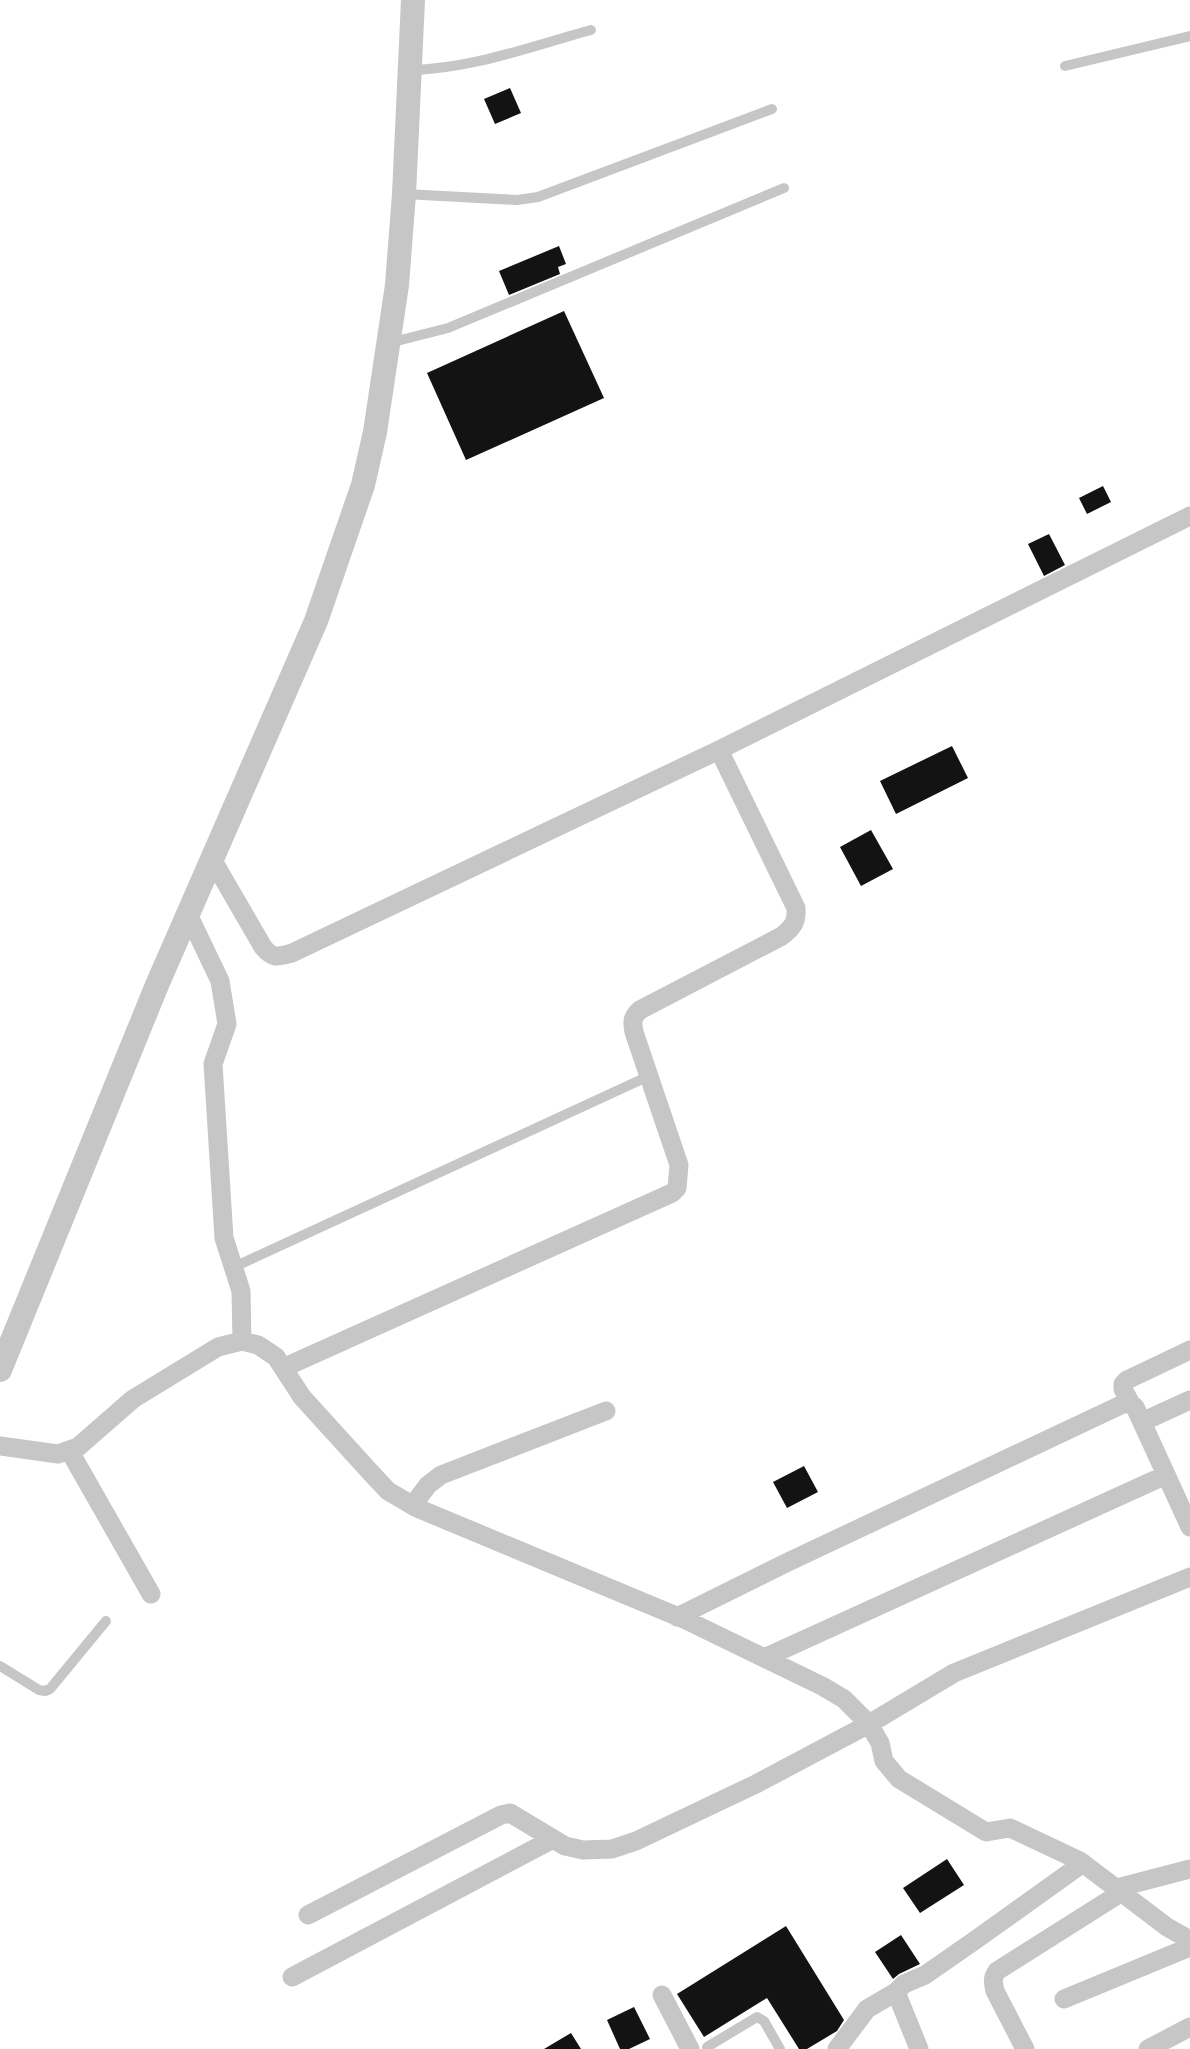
<svg xmlns="http://www.w3.org/2000/svg" width="1190" height="2049" font-family="Montserrat,sans-serif">
  <rect width="100%" height="100%" fill="#fff"/>
  <path fill="#131313" d="M510 88 521 113 495 124 484 99Z
    M559 246 566 264 558 267 560 274 509 295 499 271Z
    M564 311 604 398 466 460 427 373Z
    M1103 486 1111 502 1087 514 1079 498Z
    M1049 534 1065 565 1044 576 1028 544Z
    M952 746 968 778 896 814 880 781Z
    M871 830 893 869 861 886 840 847Z
    M804 1466 818 1492 787 1508 773 1482Z
    M947 1859 964 1885 920 1913 903 1888Z
    M786 1926 844 2020 837 2031 807 2049H799L767 1998 704 2037 677 1994Z
    M901 1935 920 1964 899 1974 893 1979 875 1952Z
    M634 2007 650 2039 629 2049H620L607 2020Z
    M571 2033 581 2049H544Z"/>
  <g fill="none" stroke-linecap="round" stroke-linejoin="round">
    <path stroke="#c6c6c6" stroke-width="10" d="M1065 66 1190 36
      M410 70C472 69 532 46 591 30
      M404 194 517 200 538 197 772 109
      M389 343 448 328 784 188
      M234 1267 649 1076
      M0 1666 39 1690 45 1691 50 1689 106 1621
      M707 2047 757 2017 764 2021 780 2049"/>
    <path stroke="#c6c6c6" stroke-width="19" d="M212 859 263 947C273 959 277 957 292 953L719 750 1190 516
      M188 914 220 981 227 1024 213 1064 224 1238 241 1291 242 1341
      M283 1368 672 1193 677 1188 679 1165 634 1032C632 1022 632 1017 640 1010L782 936C793 927 797 922 796 908L719 750
      M1131 1404 1123 1389V1384L1127 1380 1190 1350
      M1142 1422 1190 1400
      M0 1446 58 1454 78 1447 133 1399 218 1347 242 1341 258 1345 276 1357 302 1397 372 1474 388 1491 417 1508 686 1620 822 1686 844 1699 869 1724 880 1743 884 1761 899 1779 986 1832 1010 1828 1080 1861 1167 1927 1190 1940
      M69 1450 151 1594
      M413 1505 428 1485 441 1475 606 1411
      M677 1617 788 1562 1123 1404H1131L1135 1407 1190 1527
      M764 1658 1166 1475
      M1117 1888 1190 1869
      M308 1915 501 1815 510 1813 565 1846 583 1850 612 1849 636 1841 756 1784 869 1724 954 1673 1190 1577
      M292 1977 553 1839
      M662 1995 690 2049
      M1064 1999 1190 1947
      M837 2049 867 2009 896 1992
      M919 2049 896 1992 904 1984 925 1975 974 1941 1083 1863
      M1025 2049 995 1991C993 1982 992 1978 997 1971L1122 1892
      M1148 2049 1190 2027"/>
    <path stroke="#c6c6c6" stroke-width="24" d="M0 1370 157 985 316 621 363 485 375 432 397 285 404 194 413 0"/>
  </g>
</svg>
